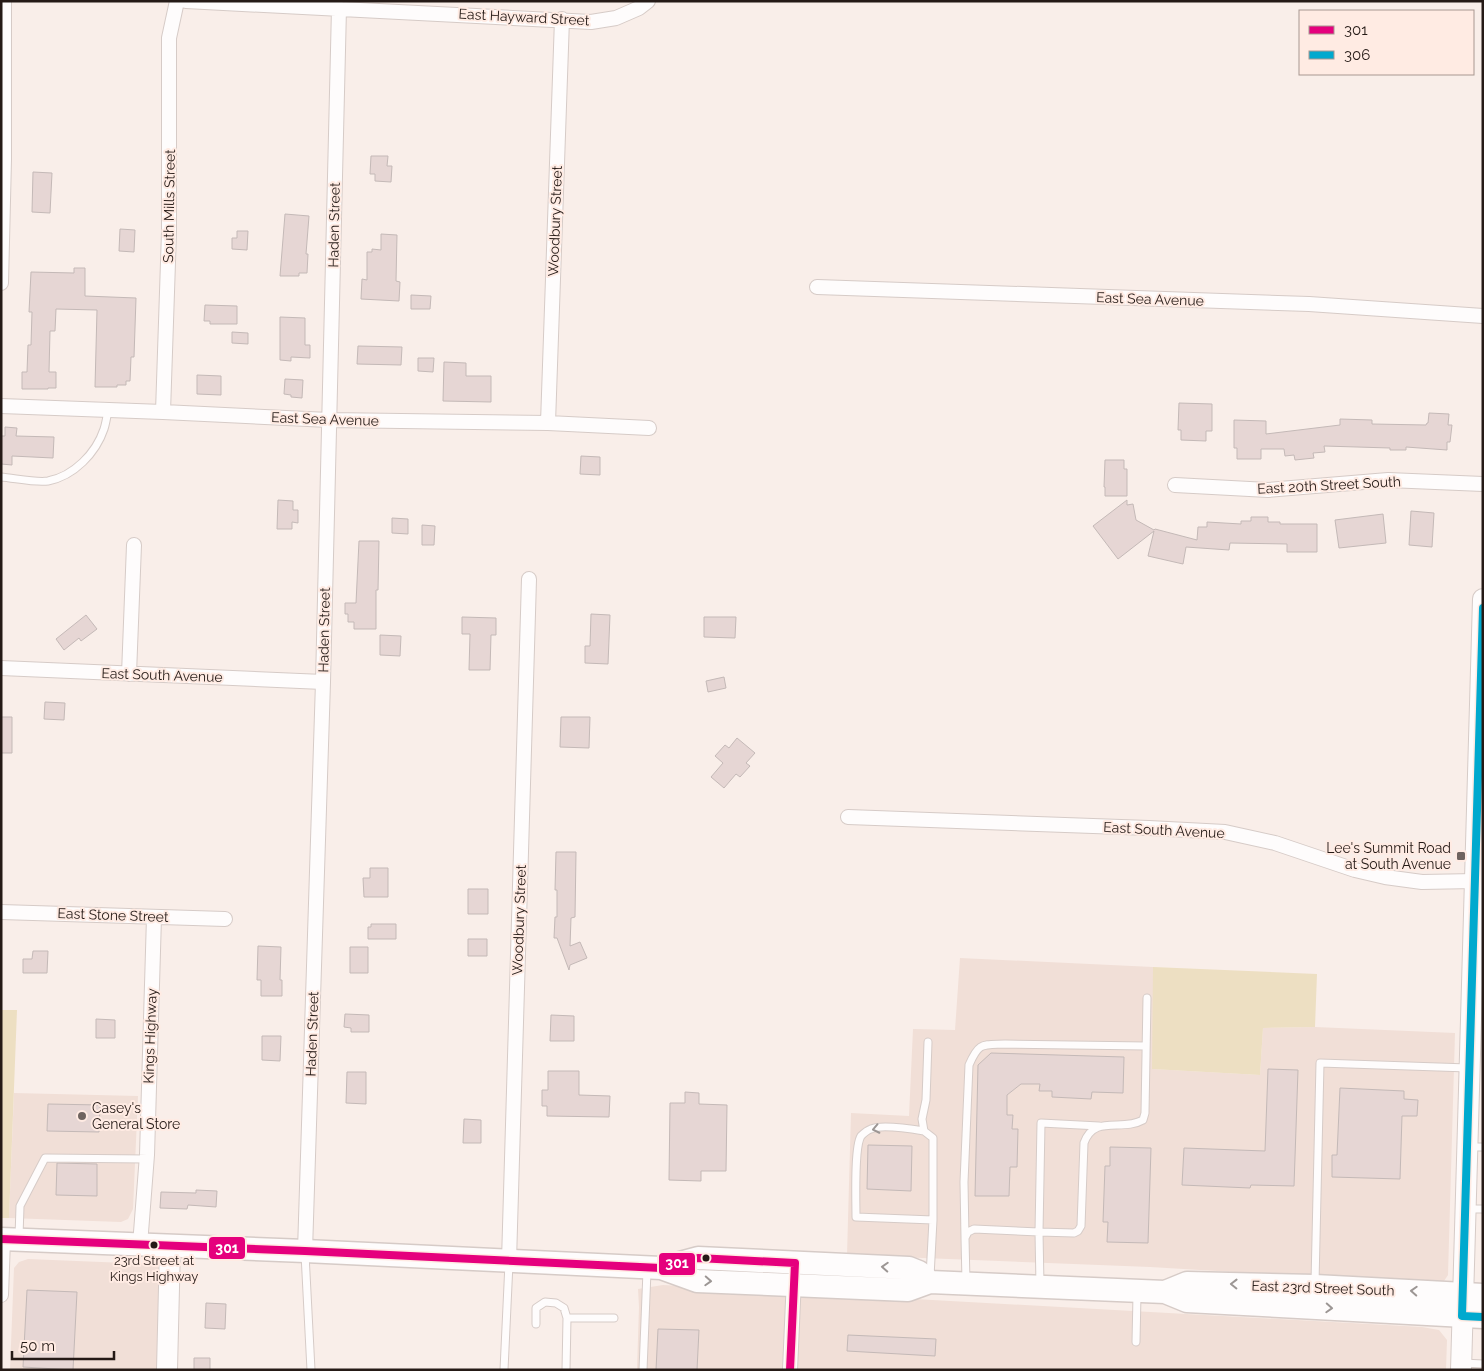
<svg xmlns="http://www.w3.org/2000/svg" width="1484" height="1371" font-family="Raleway,sans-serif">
  <rect width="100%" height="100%" fill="#f9eee9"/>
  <path fill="#f1dfd7" d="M960 958 1153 967V1069L1260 1075 1263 1028 1315 1027 1455 1033 1448 1275 1444 1281 1436 1284 1150 1267 847 1255 851 1113 909 1116 913 1029 955 1030Z
    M14 1093 138 1096 133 1209 128 1219 121 1222 9 1218Z
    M28 1259 150 1264 158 1267 163 1275 160 1370H10L14 1268 19 1262Z
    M663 1285 1422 1327 1439 1330 1447 1340 1446 1370H637L639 1307 638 1289Z"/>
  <path fill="#eddfc2" d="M1153 967 1317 974 1315 1027 1263 1028 1260 1075 1152 1069Z
    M1 1010H17L9 1218H1Z"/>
  <path fill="#e6d6d4" stroke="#c4b9b7" d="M371 156H388L387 166H392L391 182 375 181V174H370Z
    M33 172 52 173 50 213 32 212Z
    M285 214 309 216 306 254H308L307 273H299V276H280Z
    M120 229 135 230 134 252 119 251Z
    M237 231H248L247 250 232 249V238H237Z
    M381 234 397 235 396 281 400 282 399 301 361 299 362 279 367 280V252H372V249L381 250Z
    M74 268H85V296L136 298 134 357H131L130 381H126V385H117V387H95L97 310 56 309 55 331H50L49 372H56V388H48V389H22V372H27L28 345H31L32 312H29L31 272 74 273Z
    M411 295 431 296 430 309H411Z
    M205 305 237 306V324H210V321H204Z
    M280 317 305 318V345H310V358L291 357V361L280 360Z
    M232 332 248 333V344L232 343Z
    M358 346 402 347 401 365 357 364Z
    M418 358H434L433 372 418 371Z
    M444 362 466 363V376H491V402L443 401Z
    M197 375 221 376V395L197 394Z
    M285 379 303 380 302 398 291 397V395L284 394Z
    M1179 403 1212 404V431H1206V441L1181 440V430H1178Z
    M1429 413 1449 414 1448 425H1452L1450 442H1447V450L1406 447V450H1390V448L1324 446 1325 452 1313 453 1314 458 1295 460 1294 455 1285 456 1284 449H1261V459H1237V448H1234V420L1266 421V434L1340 425V419L1372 420V424L1426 425 1427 423H1428Z
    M5 427 17 428 16 436 54 437 53 458 12 456V465L1 464V436H5Z
    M581 456 600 457V475L580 474Z
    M1105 460H1124V469H1127V496H1105V487H1104Z
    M278 500 293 501V510H298V523L292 522V529H277Z
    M1127 500V505L1133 504 1136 520 1154 530 1155 529 1197 540 1198 527H1207V522L1241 524V521H1251V517H1268V522H1280V524H1317V552H1287V544L1230 543 1229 550 1186 547 1183 564 1148 556 1154 531 1118 559 1093 526Z
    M1411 511 1434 513 1432 547 1409 545Z
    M1383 514 1386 543 1339 548 1335 520Z
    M392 518 408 519V534L392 533Z
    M422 525 435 526 434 545H422Z
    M359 541H379L378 590H376V629H354V622H348V614H345V603H356Z
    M591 614 610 615 608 664 585 663V646H590Z
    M86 615 97 629 81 641 79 638 64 650 56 639Z
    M462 617 496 618V635H491L490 670H469L470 634H462Z
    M704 617H736L735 638 704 637Z
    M380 635 401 636 400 656 380 655Z
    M724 677 726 688 708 692 706 681Z
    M45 702 65 703 64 720 44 719Z
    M1 717H12V753H1Z
    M561 717H590L589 748 560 747Z
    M737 738 755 753 746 763 750 766 740 777 736 774 724 788 711 777 723 763 715 756 725 745 729 748Z
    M556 852H576L575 917 571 918 570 946 580 942 587 958 570 965 569 970 557 938H554L555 917H557V890H555Z
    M370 868H388V897H364L363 878H370Z
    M468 889H488V914H468Z
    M371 924H396V939H368V927H371Z
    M468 939H487V956H468Z
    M258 946 281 947 280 980H282V996H261V980H257Z
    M350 947H368V973H350Z
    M33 951H48L47 973H23V959H32Z
    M345 1014 369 1015V1032H351V1028L344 1027Z
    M551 1015 574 1016V1041H550Z
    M96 1019 115 1020V1038H96Z
    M262 1036H281L280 1061 262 1060Z
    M991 1053 1124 1057 1123 1093 1092 1092 1091 1099 1052 1097V1091H1039L1040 1084H1021L1007 1095V1115H1013L1012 1129H1018L1017 1167H1010L1009 1196H975L978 1065Z
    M1268 1069 1298 1070 1294 1186 1251 1185 1250 1188 1182 1185 1184 1148 1265 1151Z
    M548 1071H579V1095L610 1096 609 1117 547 1116V1106H542V1090H548Z
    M347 1072H366V1104L346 1103Z
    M1340 1088 1404 1091V1099L1418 1100 1417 1116H1402L1400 1179 1332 1177V1155H1337Z
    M685 1092 699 1093V1104L727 1105 726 1171H701V1181L669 1180 670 1103H685Z
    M48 1104 100 1105 99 1132 47 1131Z
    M464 1119 481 1120V1143H463Z
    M868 1145 912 1146 911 1191 867 1189Z
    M1110 1147 1151 1148 1148 1243 1107 1242 1108 1222H1103L1105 1166H1110Z
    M57 1163 97 1164V1196L56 1195Z
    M196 1190 217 1191 216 1207 188 1205 187 1209 160 1208 161 1192 196 1193Z
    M27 1290 77 1292 73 1370 23 1367Z
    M206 1303 226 1304 225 1329 205 1328Z
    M658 1329 699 1330 697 1370H656Z
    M848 1335 936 1339 935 1356 847 1351Z
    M194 1358H210V1370H194Z"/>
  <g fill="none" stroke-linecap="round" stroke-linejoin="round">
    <g stroke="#d6cbc7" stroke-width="9">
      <path id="lane" d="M1 477C14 478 36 483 48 481 74 476 96 453 104 429 106 423 107 416 108 410
        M928 1042 926 1100 922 1119 924 1131 933 1138V1220
        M924 1131C912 1129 881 1124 871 1129 868 1130 863 1134 861 1136 854 1147 856 1201 856 1217L933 1220 930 1277
        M1468 1147H1483
        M1468 1209H1483
        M19 1237 20 1206 45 1158 146 1159
        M965 1238 964 1182 969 1065C979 1042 982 1045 1005 1044L1146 1046
        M305 1254 311 1370
        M966 1281 965 1238 968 1232 974 1229 1039 1232 1041 1123 1099 1126
        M1315 1283 1320 1063 1468 1068
        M1040 1285 1039 1232 1074 1233 1078 1231 1081 1226 1084 1143C1094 1114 1122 1132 1143 1120L1145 1113 1147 998
        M567 1318H614
        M536 1324V1308L545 1302 556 1303 564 1308 567 1318 566 1370
        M1136 1342 1137 1295
        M1463 1363 1483 1364
        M504 1370 509 1263
        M643 1370 647 1271"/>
    </g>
    <g stroke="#d6cbc7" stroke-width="16">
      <path id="street" d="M186 1 591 22 616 18 639 8 648 1
        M1 283 4 159V1
        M817 287 1309 304 1483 316
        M1 406 163 412 329 420 548 423 649 428
        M163 412 169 232V38L177 1
        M548 423 562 19
        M1175 485 1268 490 1388 480 1483 484
        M1 668 323 682
        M129 674 134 545
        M848 817 1149 828 1225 832 1275 843 1355 870 1385 877 1422 882 1475 881
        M1 912 225 919
        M140 1245 147 1155 154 917
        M305 1251 323 682 339 8
        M509 1261 529 579
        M1 1295 3 1240
        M790 1370 794 1278"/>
    </g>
    <g stroke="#d6cbc7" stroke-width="22">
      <path id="secondary" d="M167 1370 170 1246
        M1461 1370 1483 599"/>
    </g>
    <g stroke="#d6cbc7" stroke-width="25">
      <path id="primary" d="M1 1239 305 1251 661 1268 697 1281 908 1290 930 1282 1165 1292 1187 1301 1483 1317
        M661 1268 698 1258 909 1268 919 1272 930 1282
        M1165 1292 1187 1283 1315 1286 1483 1295"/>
    </g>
    <use href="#lane" stroke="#fefcfc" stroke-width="7"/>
    <use href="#street" stroke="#fefcfc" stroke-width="14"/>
    <use href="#secondary" stroke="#fefcfc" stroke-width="20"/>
    <use href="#primary" stroke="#fefcfc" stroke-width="22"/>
    <g stroke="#ffebe3" stroke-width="11">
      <path id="bus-1" d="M1 1239 305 1251 661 1268 698 1258 795 1263 790 1370"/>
    </g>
    <g stroke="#ffebe3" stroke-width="11">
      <path id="bus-2" d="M1483 608 1462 1316 1483 1317"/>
    </g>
    <use href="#bus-1" stroke="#e5007d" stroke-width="8"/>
    <use href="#bus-2" stroke="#00a9ce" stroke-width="8"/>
  </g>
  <defs><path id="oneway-chevron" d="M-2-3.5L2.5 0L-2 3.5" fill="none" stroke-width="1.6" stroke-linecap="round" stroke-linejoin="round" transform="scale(1.25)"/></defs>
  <g stroke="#9c9694">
    <use href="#oneway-chevron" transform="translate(876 1129) rotate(168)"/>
    <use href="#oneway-chevron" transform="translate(885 1267) rotate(-177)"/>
    <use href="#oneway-chevron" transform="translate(708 1281) rotate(3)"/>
    <use href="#oneway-chevron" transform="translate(1234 1284) rotate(-179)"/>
    <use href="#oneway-chevron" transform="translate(1414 1291) rotate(-177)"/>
    <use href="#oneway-chevron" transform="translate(1329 1308) rotate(3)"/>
  </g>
  <g fill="#6f6460" stroke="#ffebe3" stroke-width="2">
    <rect x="1456" y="851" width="10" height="10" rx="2.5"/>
    <circle cx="82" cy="1116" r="5"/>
  </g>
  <g fill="#251a16" stroke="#ffebe3" stroke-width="2">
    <circle cx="154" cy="1245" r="4.5"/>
    <circle cx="706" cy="1258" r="4.5"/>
  </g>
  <g text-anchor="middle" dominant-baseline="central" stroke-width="4" stroke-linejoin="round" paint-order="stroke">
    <g font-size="13" fill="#251a16" stroke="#ffebe3">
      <text x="154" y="1260">23rd Street at<tspan x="154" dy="16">Kings Highway</tspan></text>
    </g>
    <g font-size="14" fill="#251a16" stroke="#ffebe3">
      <text transform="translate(524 17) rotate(3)">East Hayward Street</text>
      <text transform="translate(169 206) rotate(-89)">South Mills Street</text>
      <text transform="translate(555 221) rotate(-88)">Woodbury Street</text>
      <text transform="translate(334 225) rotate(-89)">Haden Street</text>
      <text transform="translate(1150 299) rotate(2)">East Sea Avenue</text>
      <text transform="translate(325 419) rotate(2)">East Sea Avenue</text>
      <text transform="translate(1329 485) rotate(-3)">East 20th Street South</text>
      <text transform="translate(324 630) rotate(-89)">Haden Street</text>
      <text transform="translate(162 675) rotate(2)">East South Avenue</text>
      <text transform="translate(1164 830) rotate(3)">East South Avenue</text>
      <text transform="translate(113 915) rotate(2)">East Stone Street</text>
      <text transform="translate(519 920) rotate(-88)">Woodbury Street</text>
      <text transform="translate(312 1034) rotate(-88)">Haden Street</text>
      <text transform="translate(150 1036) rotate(-88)">Kings Highway</text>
      <text transform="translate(1323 1288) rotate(2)">East 23rd Street South</text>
    </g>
    <g font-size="14" fill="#251a16" stroke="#ffebe3" text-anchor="end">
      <text x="1451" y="848">Lee's Summit Road<tspan x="1451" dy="16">at South Avenue</tspan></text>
      <text x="92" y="1108" text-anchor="start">Casey's<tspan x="92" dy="16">General Store</tspan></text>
    </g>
  </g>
  <g stroke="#ffebe3" stroke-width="2">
    <rect x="208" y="1236" width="38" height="24" rx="5" fill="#e5007d"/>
    <rect x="658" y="1252" width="38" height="24" rx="5" fill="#e5007d"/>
  </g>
  <g font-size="14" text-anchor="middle" font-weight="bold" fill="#fff">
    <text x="227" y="1253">301</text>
    <text x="677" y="1268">301</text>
  </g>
  <rect width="1484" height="1371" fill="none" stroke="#251a16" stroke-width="5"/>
  <rect x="1299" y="10" width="175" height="65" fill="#ffebe3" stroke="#a89791"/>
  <rect x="1309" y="26" width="25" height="8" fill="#e5007d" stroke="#a89791"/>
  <text x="1344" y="35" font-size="15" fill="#251a16">301</text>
  <rect x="1309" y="51" width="25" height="8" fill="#00a9ce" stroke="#a89791"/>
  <text x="1344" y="60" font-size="15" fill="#251a16">306</text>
  <path d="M12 1351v8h102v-8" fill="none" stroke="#251a16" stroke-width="2.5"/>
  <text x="20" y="1351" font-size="15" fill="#251a16" stroke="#ffebe3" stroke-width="4" paint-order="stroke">50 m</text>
</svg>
